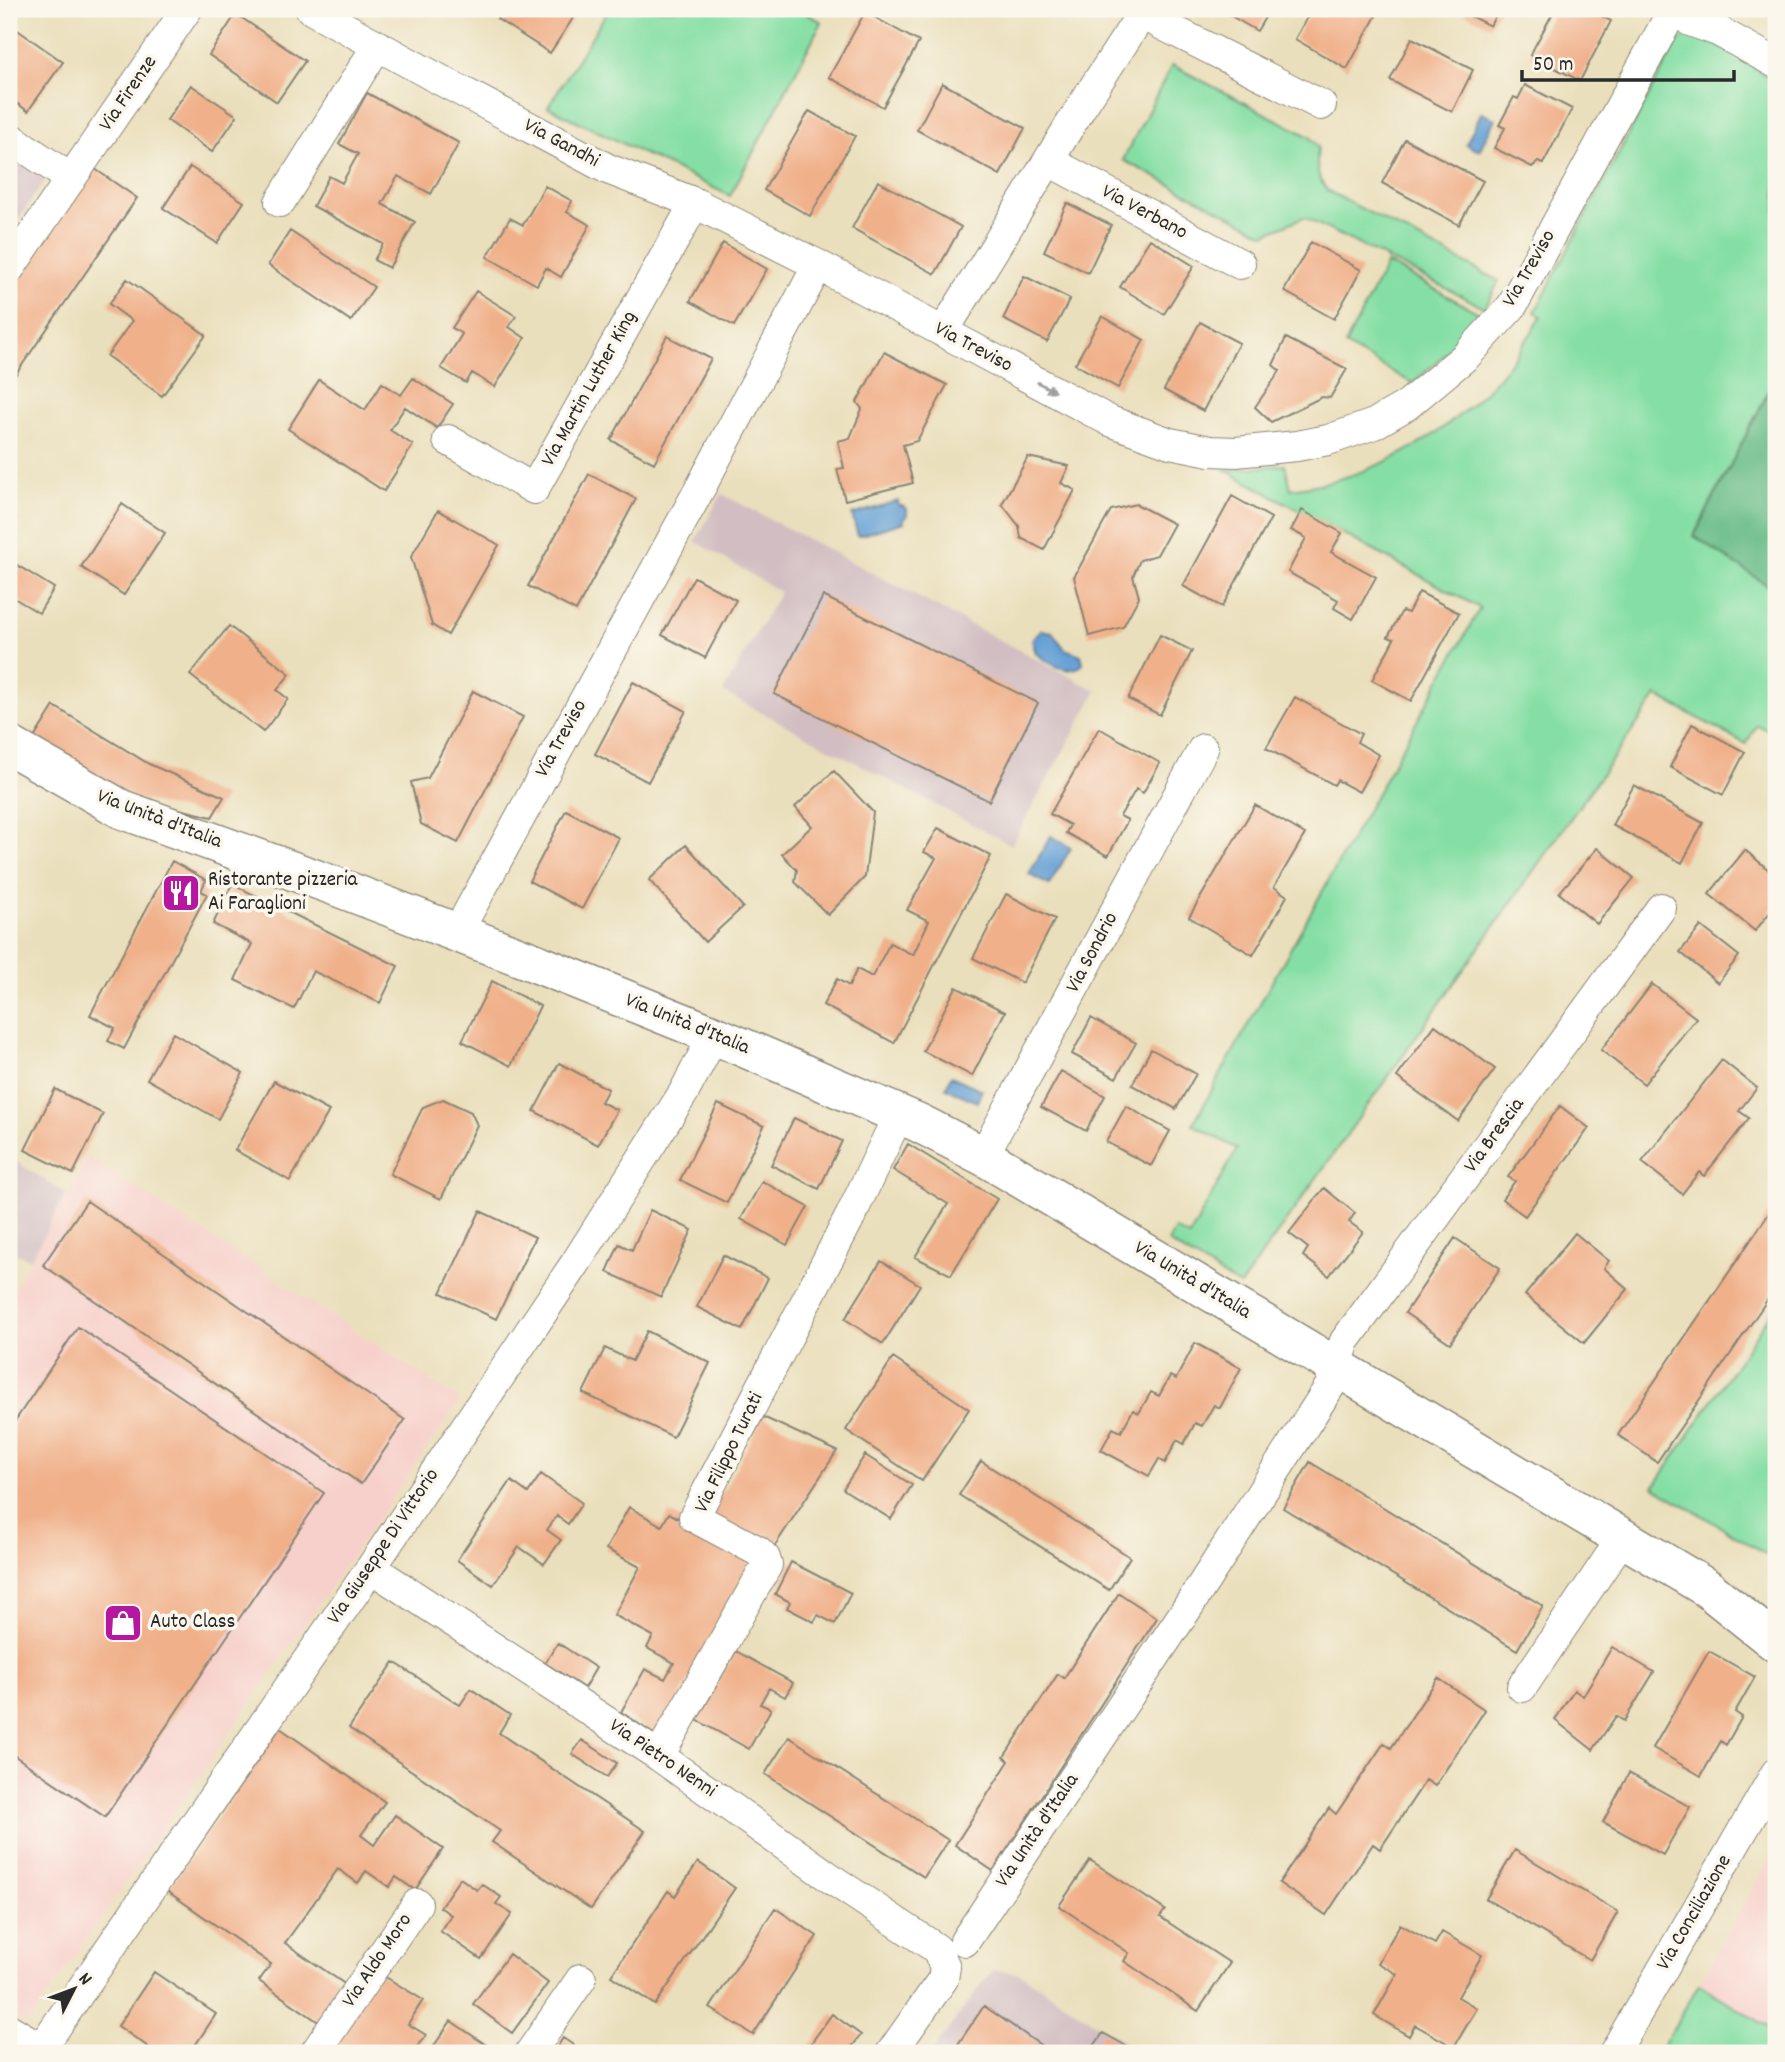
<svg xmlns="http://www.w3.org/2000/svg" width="1785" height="2062" font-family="Dekko,sans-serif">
  <rect width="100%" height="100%" fill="#fbf7ec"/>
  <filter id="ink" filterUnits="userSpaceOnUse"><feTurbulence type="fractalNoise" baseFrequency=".0143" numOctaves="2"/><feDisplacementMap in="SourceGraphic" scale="14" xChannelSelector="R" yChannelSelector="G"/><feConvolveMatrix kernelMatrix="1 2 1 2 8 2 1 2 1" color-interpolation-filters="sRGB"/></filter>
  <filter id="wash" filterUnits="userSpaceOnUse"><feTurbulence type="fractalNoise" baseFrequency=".00686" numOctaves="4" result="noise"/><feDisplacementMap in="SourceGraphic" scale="28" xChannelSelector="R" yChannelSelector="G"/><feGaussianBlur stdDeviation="1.57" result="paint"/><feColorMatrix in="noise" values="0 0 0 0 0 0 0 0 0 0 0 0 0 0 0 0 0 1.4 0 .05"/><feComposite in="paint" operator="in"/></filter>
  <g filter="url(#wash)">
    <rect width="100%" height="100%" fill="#eadfbc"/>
    <path fill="#f7d0cb" d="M88 1157 460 1400 27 2025 9 2012V1298Z
      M1776 1848V2032L1699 1984Z"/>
    <path fill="#d2bec2" d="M9 155 45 180 9 233Z
      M722 494 1097 691 1011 845 723 692 780 592 695 541Z
      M9 1157 66 1194 31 1259 9 1252Z
      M993 1970 1019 1973 1141 2053H931Z"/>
    <path fill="#85dfa4" stroke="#588568" stroke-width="2" d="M609 9H797L822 22 730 196 548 107Z
      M1695 34 1740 57 1776 83V377L1694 536 1776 591V734L1757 725 1746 744 1657 696 1240 1286 1168 1242 1175 1229 1189 1237 1237 1149 1193 1124 1480 608 1225 470 1285 465 1291 489C1397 475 1490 410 1541 316L1535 312 1675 46 1680 39Z
      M1172 65 1310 137 1318 147C1316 164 1316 178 1328 191L1499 281 1485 308 1304 217 1265 234 1123 160Z
      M1387 263 1479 313C1461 341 1438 362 1412 383L1345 345Z
      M1776 1305V1560L1654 1487Z
      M1699 1984 1776 2032V2053H1659Z"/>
    <path fill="#6cbe8a" stroke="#4c745a" stroke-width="2" d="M1776 377V591L1694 536Z"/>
    <path fill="#65a0d5" stroke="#486680" stroke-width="2" d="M1481 113 1495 119 1479 151 1466 144Z
      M898 501 899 506H903L907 510V516L903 519 904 522 858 536 852 515Z
      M1041 630 1052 632 1065 649 1081 655 1083 663C1071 678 1048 663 1036 653L1032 640Z
      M1051 836 1071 848 1049 885 1029 874Z
      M951 1076 982 1090 977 1102 946 1088Z"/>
    <g id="blocks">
      <path fill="#f0b08a" d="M503 9H579L550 53 497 19Z
        M1219 9H1270L1257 31Z
        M1312 9H1363L1376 16 1347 69 1295 39Z
        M1456 9H1499L1490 26Z
        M1555 9H1588L1611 21 1580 81 1530 55Z
        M865 12 919 42 883 107 829 77Z
        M236 14 305 61 277 102 209 55Z
        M9 24 63 62 28 111 9 98Z
        M1412 38 1473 70 1452 112 1390 80Z
        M942 83 1025 128 1000 175 917 130Z
        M191 85 237 116 212 152 167 120Z
        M1525 85 1572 109 1543 164 1538 162 1532 167 1494 148 1505 128 1499 125 1514 97 1518 99Z
        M367 93 459 143 431 194 398 176 382 204 415 222 389 268 374 260 383 244 313 206 329 176 342 183 358 154 339 144Z
        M809 111 855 136 810 216 764 190Z
        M1405 139 1483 181 1459 225 1382 183Z
        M190 167 244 202 217 243 163 208Z
        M95 169 137 198 9 384V295Z
        M878 181 961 227 935 274 852 228Z
        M545 186 572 201 567 212 590 225 561 277 546 268 537 285 487 257 510 218 523 225Z
        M1067 203 1111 225 1088 273 1044 251Z
        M290 231 374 287 351 321 268 265Z
        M1150 239 1194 266 1164 314 1120 287Z
        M1311 242 1361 270 1334 319 1284 291Z
        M723 243 767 269 734 326 690 301Z
        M1024 276 1070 299 1047 342 1003 319Z
        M127 279 206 335 162 396 107 356 132 321 109 304Z
        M476 291 516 316 509 327 525 338 495 387 472 373 466 383 441 368 462 334 452 328Z
        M1102 316 1144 340 1118 388 1075 364Z
        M1200 322 1239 343 1203 411 1164 390Z
        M667 336 711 359 654 463 611 440Z
        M1286 338 1347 369 1330 398 1322 397 1271 422 1255 407 1280 371 1273 365Z
        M884 352 947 385 917 441 903 445 913 483 845 500 837 469 844 468 838 441 850 438 862 409 857 402Z
        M413 378 453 404 437 428 405 407 390 430 413 445 384 491 288 429 319 380 365 410 382 383 401 395Z
        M1028 457 1069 466 1061 483 1075 490 1044 550 1021 538 1019 526 1002 504Z
        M589 474 636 499 576 611 528 586Z
        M1232 496 1271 518 1222 607 1183 586Z
        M122 504 165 533 124 595 81 567Z
        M1136 504 1174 524 1157 555 1140 560 1133 576 1139 597 1123 627 1089 636 1074 577 1111 510Z
        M438 510 499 545 448 635 432 625 411 557Z
        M1302 510 1342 533 1331 552 1376 577 1353 619 1334 608 1338 600 1288 572 1306 538 1291 530Z
        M9 560 54 588 39 613 9 595Z
        M694 577 736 600 705 658 662 635Z
        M1419 592 1459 613 1411 701 1372 680 1394 639 1388 637 1402 611 1408 613Z
        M823 596 1038 703 989 801 774 694Z
        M229 626 290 674 277 690 288 699 263 732 190 675Z
        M1160 635 1192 651 1160 715 1128 699Z
        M633 682 686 711 648 782 595 754Z
        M473 691 523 717 458 843 421 824 411 782 428 778Z
        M1295 697 1361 734 1357 742 1379 755 1359 792 1337 780 1334 785 1266 748Z
        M54 706 149 764 224 797 212 817 130 797 34 738Z
        M1692 724 1745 752 1723 795 1670 767Z
        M1099 728 1160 763 1143 793 1136 789 1120 816 1128 820 1108 856 1066 833 1070 825 1050 814Z
        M834 771 873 812 865 877 828 915 795 882 797 870 782 854 812 826 795 807Z
        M1634 785 1703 823 1682 863 1612 825Z
        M1255 805 1305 834 1274 887 1287 896 1253 955 1189 917Z
        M566 810 619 838 582 909 529 881Z
        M938 828 991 856 894 1043 823 1005 837 979 849 986 857 969 872 977 890 943 913 955 929 921 907 910 936 858 924 852Z
        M686 845 743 907 705 942 649 880Z
        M1597 848 1634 878 1597 924 1559 893Z
        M1745 850 1776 876V905L1755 931 1709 894Z
        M172 861 206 880 201 891 207 894 124 1049 108 1041 115 1028 90 1015Z
        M232 884 398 966 380 1003 313 971 294 1009 235 980 252 944 213 924Z
        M1006 894 1055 919 1022 983 973 958Z
        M1701 926 1739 956 1718 983 1680 952Z
        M492 981 540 1006 511 1066 462 1041Z
        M1652 984 1696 1018 1644 1084 1601 1050Z
        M956 987 1005 1012 972 1076 923 1051Z
        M1091 1018 1136 1043 1116 1078 1072 1054Z
        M1435 1025 1495 1069 1458 1121 1397 1077Z
        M173 1033 243 1073 218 1119 147 1079Z
        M1151 1049 1196 1074 1176 1109 1132 1085Z
        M1722 1060 1757 1088 1739 1111 1749 1118 1704 1176 1699 1172 1682 1194 1642 1162Z
        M559 1063 608 1089 601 1102 617 1110 598 1145 534 1111Z
        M1061 1071 1105 1096 1086 1131 1041 1107Z
        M274 1081 329 1111 290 1181 235 1150Z
        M55 1089 103 1114 73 1174 25 1150Z
        M443 1099 471 1112 477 1125 441 1199 390 1174 423 1107Z
        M718 1104 764 1126 727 1203 680 1180Z
        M1126 1106 1170 1131 1151 1166 1106 1142Z
        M1560 1106 1589 1128 1525 1216 1502 1199 1515 1181 1508 1177Z
        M794 1118 842 1141 819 1189 771 1165Z
        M908 1144 997 1199 951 1275 915 1257 948 1204 893 1170Z
        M762 1181 808 1207 787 1245 741 1219Z
        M1324 1188 1355 1213 1349 1222 1363 1232 1329 1276 1303 1256 1308 1248 1289 1233Z
        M87 1201 405 1420 361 1484 43 1265Z
        M650 1210 692 1230 661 1297 607 1272 619 1244 632 1250Z
        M480 1211 535 1237 496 1319 441 1293Z
        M1770 1212 1776 1216V1287L1657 1462 1618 1435Z
        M1575 1233 1609 1261 1604 1268 1628 1289 1584 1343 1525 1295Z
        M1455 1238 1500 1268 1450 1343 1405 1313Z
        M723 1255 768 1278 742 1330 697 1307Z
        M881 1261 920 1285 883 1344 845 1319Z
        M78 1327 324 1493 105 1817 9 1752V1430Z
        M647 1331 710 1363 673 1437 583 1393 605 1348 632 1361Z
        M1195 1343 1241 1368 1220 1408 1214 1405 1202 1426 1195 1423 1184 1444 1177 1440 1165 1463 1159 1459 1149 1476 1101 1450 1113 1428 1121 1432 1133 1410 1139 1413 1151 1392 1159 1396 1170 1376 1176 1379Z
        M893 1358 969 1409 922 1481 846 1430Z
        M763 1417 837 1451 772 1550 709 1518Z
        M865 1455 912 1485 891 1519 843 1489Z
        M981 1461 1130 1557 1109 1590 959 1495Z
        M1310 1462 1543 1606 1517 1650 1283 1508Z
        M541 1474 582 1503 568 1524 557 1516 547 1530 561 1540 544 1564 519 1547 493 1585 457 1560 511 1481 528 1493Z
        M629 1507 662 1526 669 1513 745 1555 751 1566 658 1737 621 1712 645 1669 665 1679 674 1663 647 1648 653 1636 614 1615 640 1567 606 1549Z
        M791 1562 851 1593 835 1624 818 1615 814 1622 787 1608 790 1602 775 1594Z
        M1119 1593 1157 1618 993 1871 955 1845 1009 1761 1004 1757 1058 1674 1064 1678Z
        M558 1643 596 1668 584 1688 545 1663Z
        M1612 1647 1654 1672 1624 1721 1616 1716 1593 1750 1555 1720 1574 1690 1583 1696Z
        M736 1651 793 1683 785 1697 769 1688 760 1704 771 1709 749 1749 697 1720Z
        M1709 1651 1755 1677 1735 1712 1742 1717 1726 1745 1721 1741 1701 1776 1653 1748Z
        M394 1662 460 1705 471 1689 510 1715 499 1733 645 1831 591 1909 492 1842 500 1831 349 1728Z
        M1438 1678 1485 1710 1435 1786 1426 1780 1380 1849 1373 1844 1326 1915 1279 1883 1329 1808 1336 1814 1384 1743 1391 1748Z
        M280 1728 385 1802 361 1835 374 1845 395 1815 443 1849 415 1890 396 1877 389 1887 366 1871 358 1883 338 1869 285 1943 349 1987 323 2025 259 1981 271 1964 167 1891Z
        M789 1737 948 1840 924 1877 765 1774Z
        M582 1740 617 1763 607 1777 572 1754Z
        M1629 1773 1690 1807 1663 1855 1603 1822Z
        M1515 1850 1618 1912 1590 1960 1486 1899Z
        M1090 1860 1165 1910 1160 1917 1230 1963 1198 2011 1124 1961 1129 1953 1059 1906Z
        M698 1862 735 1888 655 2005 611 1976 668 1891 675 1896Z
        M460 1878 477 1890 482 1884 501 1897 496 1904 512 1914 481 1959 440 1931 451 1915 440 1907Z
        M775 1908 817 1936 753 2035 710 2008Z
        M1400 1924 1435 1944 1442 1932 1482 1955 1458 1997 1477 2008 1454 2047 1415 2025 1409 2036 1374 2015 1397 1974 1378 1963Z
        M509 1954 548 1983 512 2033 473 2004Z
        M154 1972 216 2014 190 2053H157L118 2026Z
        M379 1973 423 2000 408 2024 426 2035 413 2053H327Z
        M984 2006 1052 2053H952Z
        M832 2014 861 2035 847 2053H804Z
        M451 2021 498 2053H429Z
        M1103 2033 1139 2053H1089Z
        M563 2038 585 2053H553Z"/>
    </g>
  </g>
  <g filter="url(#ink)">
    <use href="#blocks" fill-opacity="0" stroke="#8a8574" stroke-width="2"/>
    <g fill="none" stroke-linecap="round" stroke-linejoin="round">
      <g stroke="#8a8574" stroke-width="32">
        <path id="street" d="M311 9 433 76 608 169 695 203 818 265 1110 421 1170 443 1210 451 1236 452 1297 446 1328 440 1374 424 1407 405 1466 356 1512 306 1667 21
          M1141 14 1321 105
          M1690 21 1718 31 1776 63
          M9 137 71 179
          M1049 161 1240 264
          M280 202 377 46
          M9 269 187 9
          M943 332 1080 109 1145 9
          M448 440 534 489 695 203
          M457 933 703 483 818 265
          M983 1156 1203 749
          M371 1568 659 1756 836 1882 937 1949 945 1967 943 1979 891 2053
          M1522 1687 1623 1537
          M659 1756 767 1565 765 1558 758 1551 694 1517 850 1217 899 1114
          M965 1941 1188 1607 1330 1386 1345 1341 1661 908
          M9 2029 29 2041 43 2053
          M40 2050 371 1568 575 1264 684 1092 714 1035
          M315 2053 417 1904
          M530 2053 581 1979
          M1614 2053 1776 1773"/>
      </g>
      <g stroke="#8a8574" stroke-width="41">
        <path id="secondary" d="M9 745 121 809 332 885 528 960 714 1035 919 1123 983 1156 1707 1588 1776 1643"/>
      </g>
      <use href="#street" stroke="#fff" stroke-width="30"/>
      <use href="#secondary" stroke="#fff" stroke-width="38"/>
    </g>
    <defs><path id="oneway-solid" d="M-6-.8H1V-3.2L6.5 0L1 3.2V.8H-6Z" transform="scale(1.75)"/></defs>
    <use fill="#a0a0a0" href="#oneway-solid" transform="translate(1046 387) rotate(28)"/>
  </g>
  <defs>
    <g id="restaurant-square" transform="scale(2.0125)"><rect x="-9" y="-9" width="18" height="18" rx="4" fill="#b5179e" stroke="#fbf7ec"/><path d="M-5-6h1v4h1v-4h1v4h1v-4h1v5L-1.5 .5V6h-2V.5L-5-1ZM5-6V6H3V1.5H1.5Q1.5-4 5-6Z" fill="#fff"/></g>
    <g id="shop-square" transform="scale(2.0125)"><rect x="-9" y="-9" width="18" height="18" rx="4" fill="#b5179e" stroke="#fbf7ec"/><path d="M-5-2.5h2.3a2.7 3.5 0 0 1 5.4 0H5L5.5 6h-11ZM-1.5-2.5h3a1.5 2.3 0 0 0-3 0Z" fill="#fff"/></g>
  </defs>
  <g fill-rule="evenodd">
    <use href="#restaurant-square" x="181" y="893"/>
    <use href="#shop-square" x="123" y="1623"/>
  </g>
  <g text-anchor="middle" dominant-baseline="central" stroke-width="7" stroke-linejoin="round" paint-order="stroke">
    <g font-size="21" fill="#2b2b2b" stroke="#fbf7ec">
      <text transform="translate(129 94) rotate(-56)">Via Firenze</text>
      <text transform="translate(561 144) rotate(28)">Via Gandhi</text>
      <text transform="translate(1144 213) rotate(28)">Via Verbano</text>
      <text transform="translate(1530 269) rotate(-60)">Via Treviso</text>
      <text transform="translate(973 348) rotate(28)">Via Treviso</text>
      <text transform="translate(590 389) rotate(-61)">Via Martin Luther King</text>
      <text transform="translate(562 739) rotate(-61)">Via Treviso</text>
      <text transform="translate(159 820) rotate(21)">Via Unità d'Italia</text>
      <text transform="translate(1093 953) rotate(-62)">Via Sondrio</text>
      <text transform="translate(687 1025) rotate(22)">Via Unità d'Italia</text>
      <text transform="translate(1495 1136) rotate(-54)">Via Brescia</text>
      <text transform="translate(1192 1281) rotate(31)">Via Unità d'Italia</text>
      <text transform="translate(730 1453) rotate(-64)">Via Filippo Turati</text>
      <text transform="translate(384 1547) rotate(-56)">Via Giuseppe Di Vittorio</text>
      <text transform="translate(662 1759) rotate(34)">Via Pietro Nenni</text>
      <text transform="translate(1038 1831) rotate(-56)">Via Unità d'Italia</text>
      <text transform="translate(1695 1913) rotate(-60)">Via Conciliazione</text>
      <text transform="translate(378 1961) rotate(-56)">Via Aldo Moro</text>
    </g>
    <g font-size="21" fill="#2b2b2b" stroke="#fbf7ec" text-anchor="start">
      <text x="208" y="881">Ristorante pizzeria<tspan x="208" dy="24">Ai Faraglioni</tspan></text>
      <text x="150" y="1623">Auto Class</text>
    </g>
  </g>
  <rect width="1785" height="2062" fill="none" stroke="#fbf7ec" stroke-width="35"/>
  <g transform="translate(74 1989) rotate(48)" stroke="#fbf7ec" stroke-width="5" paint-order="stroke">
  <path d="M0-5L12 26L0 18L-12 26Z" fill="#2b2b2b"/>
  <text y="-10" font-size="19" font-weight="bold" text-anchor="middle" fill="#2b2b2b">N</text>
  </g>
  <path d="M1522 70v10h212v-10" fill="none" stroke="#2b2b2b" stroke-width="3.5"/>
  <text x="1533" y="70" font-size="21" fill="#2b2b2b" stroke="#fbf7ec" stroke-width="5" paint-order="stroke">50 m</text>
</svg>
